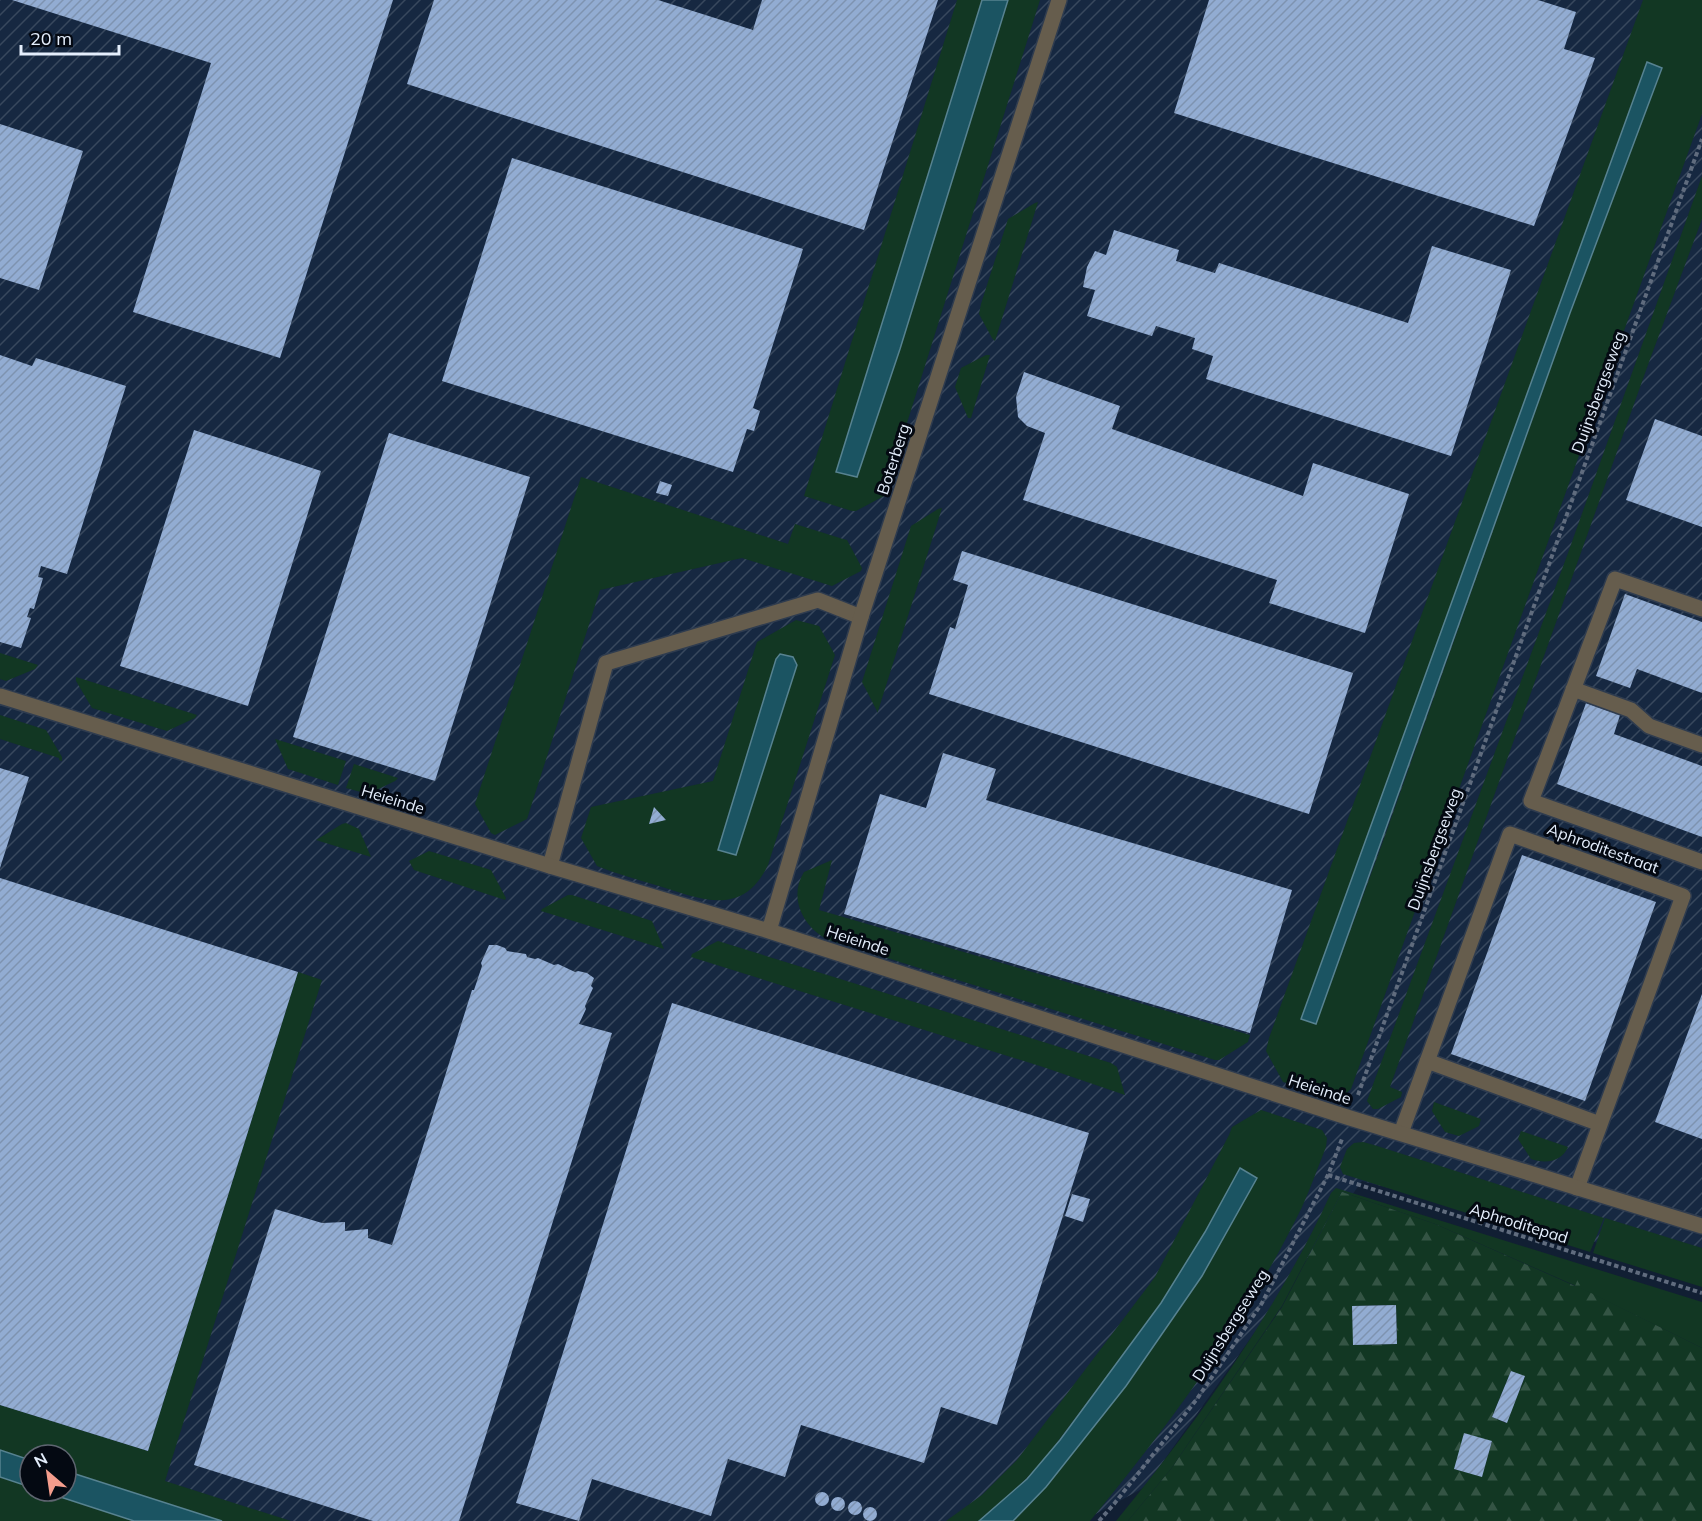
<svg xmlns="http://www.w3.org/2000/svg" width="1702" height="1521" font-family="Mulish,sans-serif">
  <defs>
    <pattern id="industrial-furrows" width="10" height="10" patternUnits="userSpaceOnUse" patternTransform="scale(1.5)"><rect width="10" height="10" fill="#162841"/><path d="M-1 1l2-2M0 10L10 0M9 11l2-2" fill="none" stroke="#38485d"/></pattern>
    <pattern id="forest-firs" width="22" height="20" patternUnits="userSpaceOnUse" patternTransform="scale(1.5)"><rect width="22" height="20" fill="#123723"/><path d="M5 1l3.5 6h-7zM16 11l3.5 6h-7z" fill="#345444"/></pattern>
    <pattern id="building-hatch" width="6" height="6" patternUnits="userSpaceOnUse" patternTransform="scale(1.5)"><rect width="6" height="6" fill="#92acd2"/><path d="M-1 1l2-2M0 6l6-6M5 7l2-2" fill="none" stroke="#7e93b0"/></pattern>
  </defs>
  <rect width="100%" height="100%" fill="#111f33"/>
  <path fill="url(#industrial-furrows)" fill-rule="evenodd" d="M0 0H1702V1270L1362 1181 1145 1487 1083 1521H0ZM30 1455H66V1491H30Z"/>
  <path fill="#123723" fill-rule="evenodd" d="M957 0H982L836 472 857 477 900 349 1008 0H1040L884 496 856 511H852L804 496Z
    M1643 0H1702V114L1351 1089 1343 1096 1338 1097 1283 1082 1266 1051 1269 1038ZM1647 62 1662 68 1570 313 1382 844 1316 1024 1302 1019Z
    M1702 176V219L1649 362 1390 1087 1402 1092 1401 1097 1378 1109H1373L1367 1101 1568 553Z
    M1038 202 995 341 992 338 979 314 981 304 1008 219 1035 203Z
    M986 355H990L971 418H968L955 387 961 368Z
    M581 477 788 544 795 524 843 539 847 540 862 568 861 571 832 586 742 558 600 590 527 819 495 835 491 833 475 804Z
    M942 508 878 711V713L862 682 911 526 938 509Z
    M796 620 819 626 835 655 768 865C743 917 703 900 659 886 639 880 617 874 597 866L581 838 591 807 713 781 757 642ZM776 659 736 855 718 849Z
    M0 653 38 665 35 669 6 681 0 679Z
    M76 677 197 715 195 718 167 731 92 708 76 681Z
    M0 715 46 730 62 757V761L59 760V758L0 739Z
    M275 739 346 761 338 785 288 769Z
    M354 764 398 778 395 781 368 794 346 788Z
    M346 823 359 829 371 857 316 840 342 824Z
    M429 851 491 870 506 898 505 900 414 870 409 861Z
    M832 860 819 910 1250 1035 1248 1042 1219 1060H1215L829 940C803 928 788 897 804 872Z
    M568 895H572L652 921 664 949 541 911 542 909Z
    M718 941 1111 1063 1117 1067 1125 1095 1043 1067 691 957 692 954Z
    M298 972 322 980 165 1481 291 1521H222L66 1471V1455H30V1460L0 1450V1405L148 1451Z
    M1434 1102 1481 1119 1479 1126 1459 1136 1445 1132 1432 1111Z
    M1261 1110 1322 1130 1327 1138 1326 1147C1318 1167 1311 1187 1302 1207 1247 1320 1170 1424 1090 1521H1013L1046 1487 1126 1386 1202 1276 1240 1169 1205 1232 1161 1303 1044 1460 1008 1498 979 1521H946L982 1495 1017 1460 1155 1277 1229 1135 1232 1127Z
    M1521 1131 1568 1147C1562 1162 1545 1164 1531 1159L1518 1139Z
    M1363 1142 1374 1145 1604 1218 1590 1252 1343 1174 1340 1167 1347 1149 1354 1143Z
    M1336 1188 1702 1302V1348L1580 1288 1586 1276 1576 1286 1435 1224 1342 1192 1282 1306 1171 1469 1128 1521H1116C1198 1421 1277 1311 1331 1193Z
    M1605 1218 1702 1248V1287L1593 1253Z
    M0 1477 30 1487V1491H42L134 1521H0Z"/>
  <path fill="url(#forest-firs)" fill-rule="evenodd" d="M1342 1192 1435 1224 1575 1286 1580 1274 1587 1276 1581 1288 1702 1348V1521H1128L1171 1469 1282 1307ZM1396 1305 1397 1344 1354 1345 1352 1306ZM1511 1371 1525 1377 1506 1423 1492 1417ZM1492 1441 1482 1476 1454 1469Z"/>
  <path fill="#1b5462" stroke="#578290" stroke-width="1.5" d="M982 0H1008L900 349 857 477 836 472Z
    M1647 62 1662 68 1570 313 1316 1024 1301 1019Z
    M780 654 793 657 797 665 736 855 718 850 776 659Z
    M1240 1168 1257 1178 1202 1276 1126 1386 1046 1487 1013 1521H979L1027 1479 1060 1440 1161 1303 1205 1232Z
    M0 1450 30 1460V1487L0 1477Z
    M66 1471 222 1521H134L42 1491H66Z"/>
  <path fill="url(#building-hatch)" d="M12 0H393L280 358 133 312 211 63Z
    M434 0H658L753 30 762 0H938L864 230 407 84Z
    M1209 0H1538L1576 12 1564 49 1595 58 1534 226 1174 113Z
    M0 124 83 151 39 290 0 278Z
    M512 158 803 249 753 408 760 411 754 431 747 429 733 472 442 381Z
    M1114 230 1179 250 1176 261 1215 273 1219 263 1408 323 1432 246 1511 270 1451 456 1206 379 1213 356 1192 349 1195 338 1156 326 1152 336 1087 316 1095 290 1083 287 1087 267 1095 251 1106 255Z
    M0 355 32 366 36 358 126 386 67 574 41 566 38 577 43 578 34 609 30 608 27 617 31 618 21 648 0 642Z
    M1024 372 1120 406 1112 429 1303 496 1313 463 1409 494 1365 633 1269 603 1277 580 1023 500 1045 433 1027 426 1018 417 1016 397Z
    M1655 419 1702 436V527L1626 500Z
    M194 430 321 471 248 706 120 666Z
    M389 433 530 477 435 781 293 737Z
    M660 481 672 485 668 496 656 493Z
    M962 551 1353 673 1309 814 929 694 950 627 955 629 968 585 953 580Z
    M1625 594 1702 622V693L1637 669 1630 688 1596 676Z
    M1586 703 1620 715 1614 734 1702 766V837L1557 784Z
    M943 753 996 769 986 800 1292 890 1250 1033 844 914 880 794 926 808Z
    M0 768 29 777 0 868Z
    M654 807 666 820 649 824Z
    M1522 855 1656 902 1585 1101 1451 1054Z
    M0 878 298 972 148 1451 0 1405Z
    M489 945H497L505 948 507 951 526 954 527 957 535 959 538 958 554 965 558 964 575 972 578 971 587 973 594 978 591 986 593 988 585 1006 586 1009 579 1024 612 1033 459 1521H373L194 1465 275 1209 322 1223 345 1222V1231L368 1229V1238L392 1245 472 990H474L482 966 481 963Z
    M1702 994V1139L1655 1122Z
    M672 1003 1089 1133 997 1425 941 1407 924 1463 801 1425 785 1477 728 1459 711 1516 592 1479 579 1521 516 1503Z
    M1072 1194 1090 1199 1083 1222 1065 1216Z
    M1396 1305 1397 1344 1353 1345 1352 1306Z
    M1511 1371 1525 1376 1507 1423 1492 1417Z
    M1464 1433 1492 1441 1482 1477 1454 1469Z
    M815 1499a7 7 0 1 1 14 0a7 7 0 1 1-14 0Z
    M831 1504a7 7 0 1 1 14 0a7 7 0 1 1-14 0Z
    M848 1508a7 7 0 1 1 14 0a7 7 0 1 1-14 0Z
    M863 1514a7 7 0 1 1 14 0a7 7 0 1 1-14 0Z"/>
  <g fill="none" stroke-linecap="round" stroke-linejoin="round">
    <g stroke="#2f3c4f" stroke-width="18">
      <path id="lane" d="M1702 609 1615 579 1531 801 1702 862
        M1573 689 1631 710 1649 726 1702 745
        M550 866 606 663 818 600 861 617
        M1427 1061 1600 1124
        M1401 1133 1510 834 1683 896 1577 1188"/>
    </g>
    <g stroke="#2f3c4f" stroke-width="18">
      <path id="street" d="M0 696 550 866 769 931 1350 1118 1702 1226
        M769 931 861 617 1059 0"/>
    </g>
    <path stroke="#606c7e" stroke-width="4" stroke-dasharray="4.5 3" stroke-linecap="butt" d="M1358 1095 1702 139
      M1328 1175 1702 1293
      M1099 1521 1114 1504 1197 1399 1262 1303 1328 1175 1342 1139"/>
    <use href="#lane" stroke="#665d4d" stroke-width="15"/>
    <use href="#street" stroke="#665d4d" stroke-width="15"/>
  </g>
  <g text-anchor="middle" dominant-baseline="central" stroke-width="6" stroke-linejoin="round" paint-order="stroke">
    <g font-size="16" fill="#e4eefc" stroke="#040912">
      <text transform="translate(1598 392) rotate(-70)">Duijnsbergseweg</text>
      <text transform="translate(893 459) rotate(-72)">Boterberg</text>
      <text transform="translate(393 799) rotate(17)">Heieinde</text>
      <text transform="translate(1603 848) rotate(20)">Aphroditestraat</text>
      <text transform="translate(1434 849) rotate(-70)">Duijnsbergseweg</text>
      <text transform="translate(858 940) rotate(18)">Heieinde</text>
      <text transform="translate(1320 1089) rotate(18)">Heieinde</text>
      <text transform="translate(1519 1223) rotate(17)">Aphroditepad</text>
      <text transform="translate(1230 1325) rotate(-58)">Duijnsbergseweg</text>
    </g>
  </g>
  <g transform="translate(48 1473) rotate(331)"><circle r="28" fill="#040912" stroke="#5e6570" stroke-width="1.5"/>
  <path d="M0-4.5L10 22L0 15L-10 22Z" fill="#f49d8d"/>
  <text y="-9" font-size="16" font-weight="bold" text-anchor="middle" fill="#e4eefc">N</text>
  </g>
  <path d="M21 45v9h98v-9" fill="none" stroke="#e4eefc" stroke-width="3"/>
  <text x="30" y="45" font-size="18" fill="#e4eefc" stroke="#040912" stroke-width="4.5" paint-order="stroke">20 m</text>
</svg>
